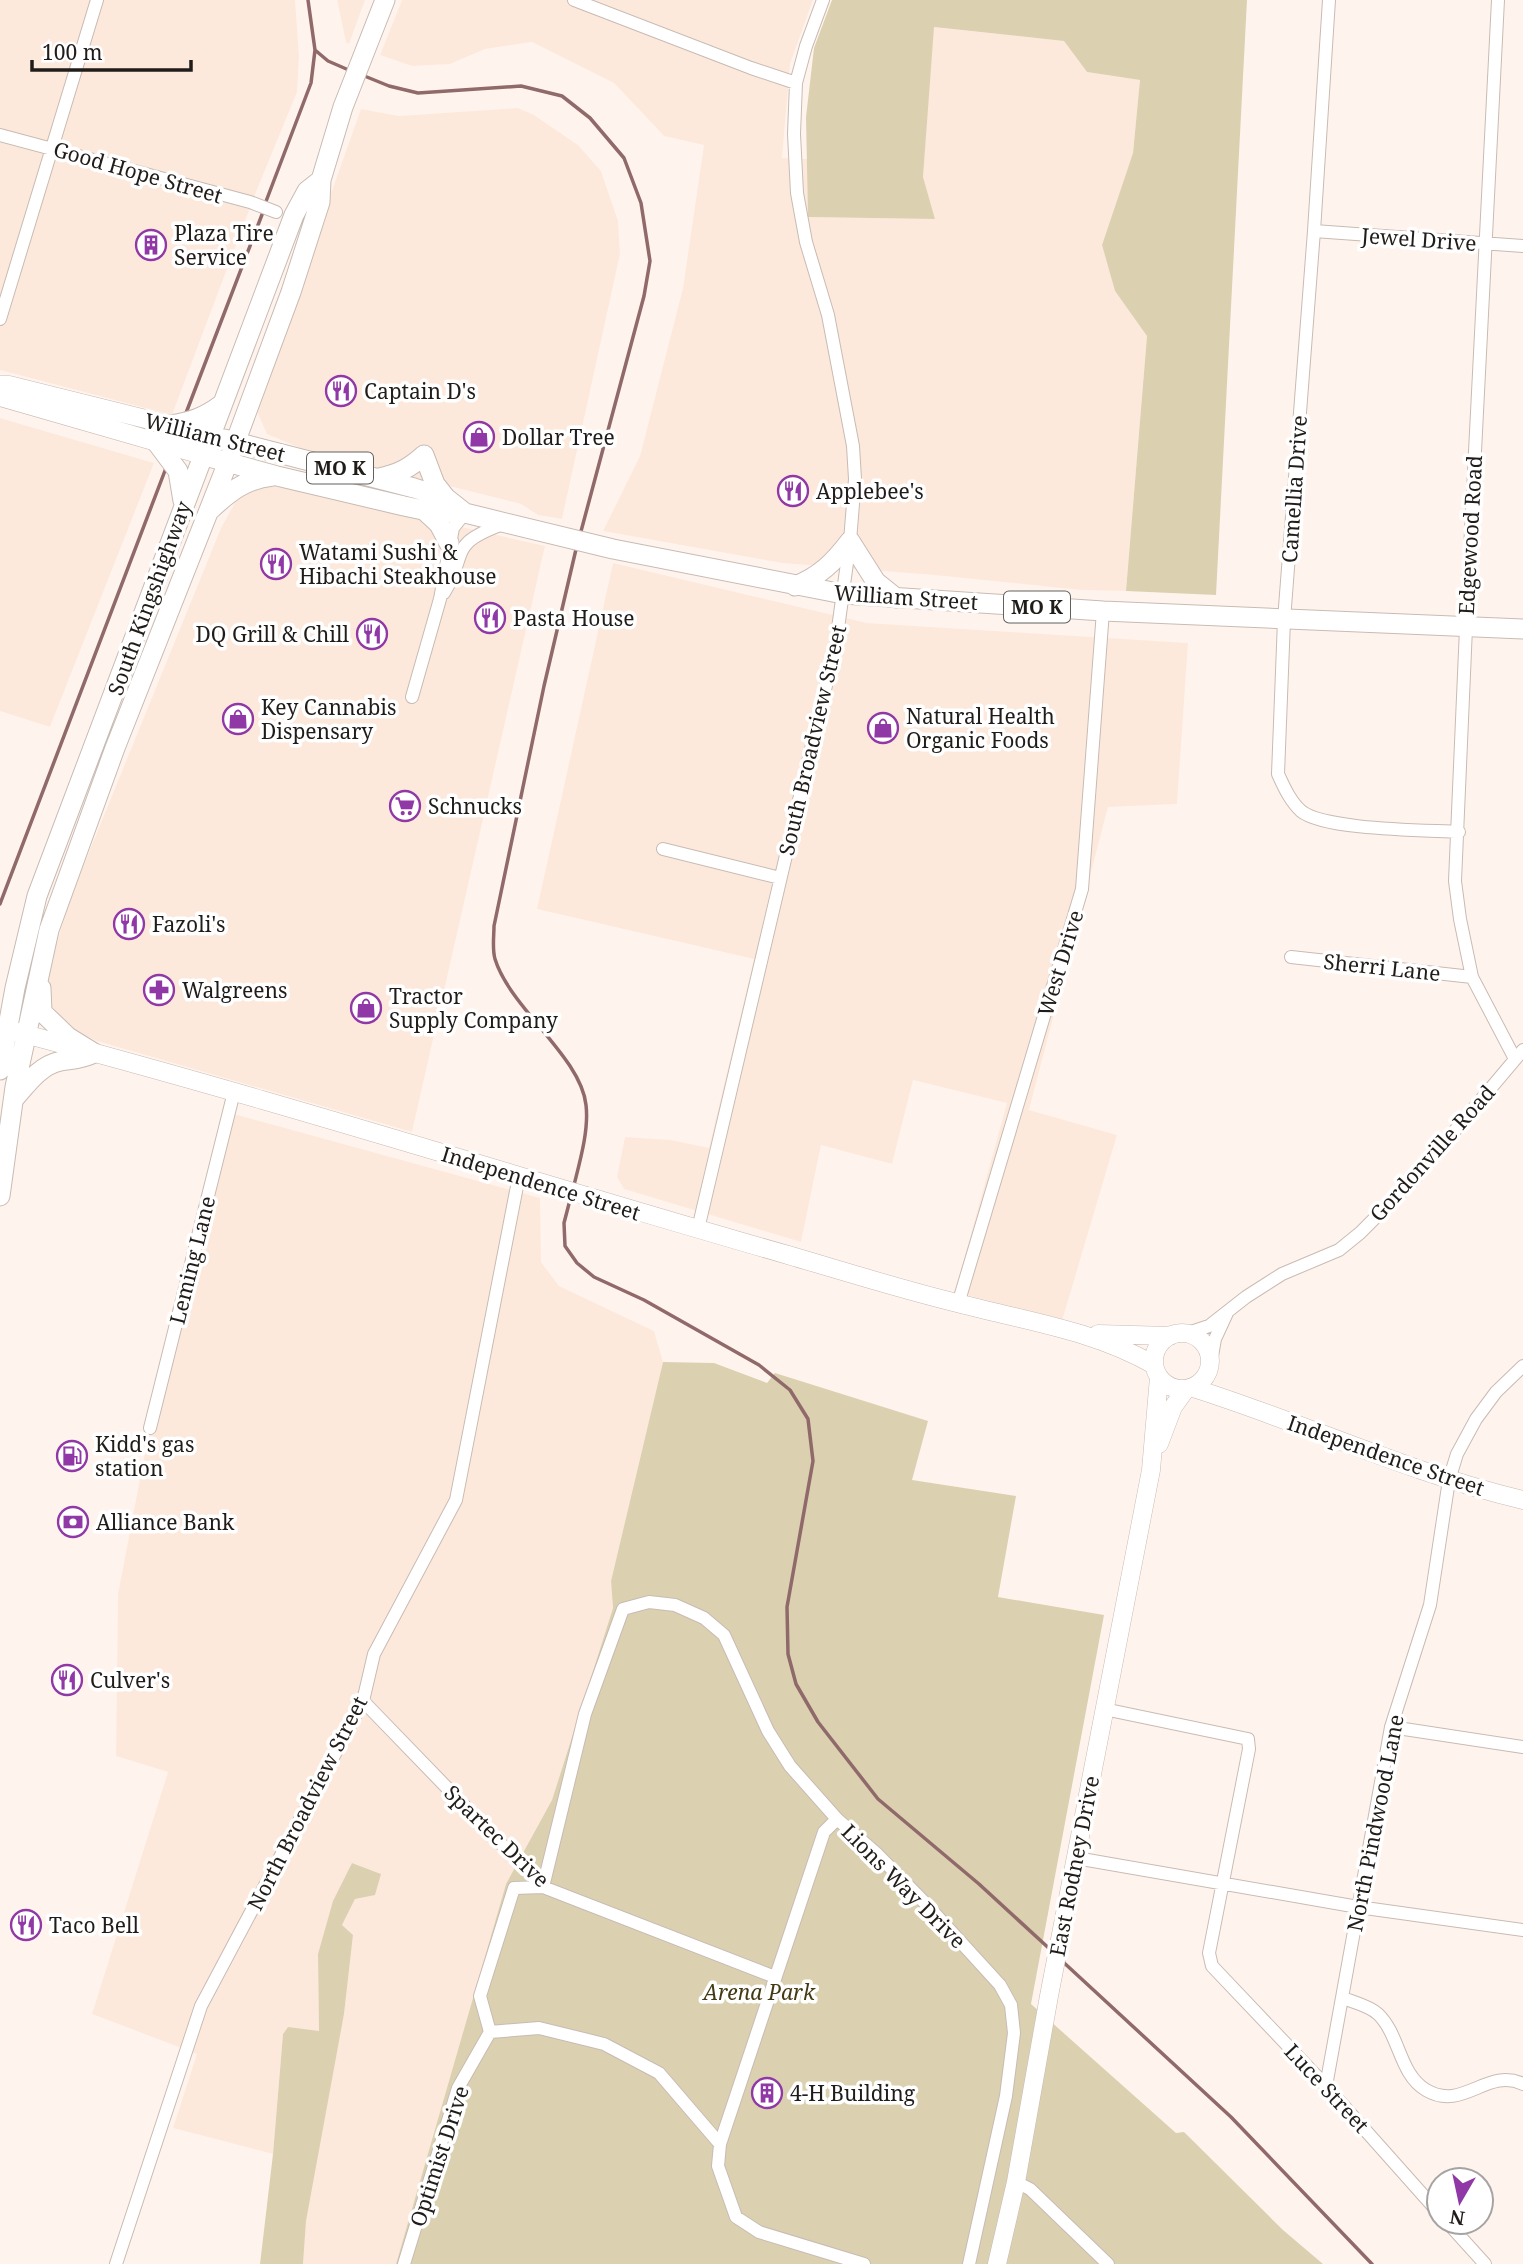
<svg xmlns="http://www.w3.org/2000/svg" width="1523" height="2264" font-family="'Noto Serif',serif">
  <rect width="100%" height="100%" fill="#fff4ed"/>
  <path fill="#fde9dc" d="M0 0H295L299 56 297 92 256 192 172 415 0 370Z
    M337 0H365L349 44 346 42Z
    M402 0H813L790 64 782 158 807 159 808 217 935 219 923 178 933 27 1064 41 1087 72 1140 80 1133 153 1102 245 1115 291 1147 335 1126 591 1081 590 934 575 782 563 603 531 640 456 683 288 704 145 664 136 614 83 532 42 485 49 450 64 412 66 380 55Z
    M518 108 534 115 578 145 601 171 618 221 620 254 562 519 538 515 521 504 305 450 267 434 255 407 361 109 399 116Z
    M0 418 154 463 50 727 0 711Z
    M260 486 288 488 545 546 412 1132 97 1041 60 1024 45 1002 47 974 72 894 221 528 238 497Z
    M613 563 867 623 1188 643 1177 804 1108 807 1029 1110 1117 1135 1062 1321 955 1292 1007 1103 913 1080 892 1164 821 1145 801 1242 624 1189 617 1177 625 1137 671 1140 709 1148 754 959 537 909Z
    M234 1114 540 1198 541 1262 559 1286 654 1331 663 1362 611 1581 613 1608 552 1800 506 1884 396 2264H303L306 2215 344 2014 353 1935 342 1925 355 1899 381 1874 352 1863 318 1954 319 2032 288 2027 283 2034 273 2154 173 2128 197 2054 92 2014 168 1772 116 1756 118 1594 148 1437Z"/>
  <path fill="#dbd1b0" d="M832 0H1247L1216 595 1126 591 1147 336 1115 291 1102 245 1133 153 1140 80 1087 72 1064 41 934 27 923 177 935 219 808 217 806 117 814 48Z
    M663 1362 714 1363 767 1383 775 1373 928 1421 912 1480 1016 1496 998 1597 1104 1615 1031 2004 1176 2133 1184 2132 1283 2230 1323 2264H396L506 1884 552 1800 613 1608 611 1581Z
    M352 1863 381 1874 375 1895 355 1899 342 1925 353 1935 344 2014 306 2221 303 2264H260L273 2154 283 2034 288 2027 319 2031 318 1954 333 1901Z"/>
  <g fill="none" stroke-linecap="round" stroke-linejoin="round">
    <path stroke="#906a6b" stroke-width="3.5" d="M308 0 315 50 328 61 351 71
      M362 75 389 86 418 93 521 86 562 96 590 118 624 158 641 203 650 261 644 296 580 535
      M265 204 311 83 315 50
      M186 413 263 212
      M0 904 166 468
      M574 1185C580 1161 589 1130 586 1105 581 1057 510 1008 495 959 492 949 494 936 494 926L544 686 577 545
      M571 1196 564 1223 565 1246 577 1263 594 1277 644 1300 759 1365 790 1390 808 1419 813 1461 787 1607 788 1654 796 1684 818 1722 878 1799 979 1884 1053 1952
      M1061 1960 1231 2117 1372 2264"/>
    <g stroke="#c8bbb3" stroke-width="14">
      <path id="street" d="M574 0 751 68 796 83
        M1329 0 1314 231 1284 620 1278 774C1284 787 1290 801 1301 811 1324 830 1425 830 1459 832
        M1498 0 1466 628 1455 881 1460 919 1472 977 1515 1059
        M0 135 250 202 276 212
        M1314 231 1523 246
        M0 319 97 0
        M444 593C469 551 447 545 503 524
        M412 697 440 599 453 528 465 513
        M663 849 780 878
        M1291 957 1472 977
        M698 1229 836 643 850 541 855 479 853 446 828 315 806 242 797 193 794 134 796 83 806 46 823 0
        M958 1304 1082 889 1103 611
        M1188 1333 1209 1326 1246 1297 1282 1274 1339 1250 1360 1233 1415 1178 1523 1050
        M1211 1362 1215 1339 1227 1313
        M150 1428 234 1092
        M363 1701 543 1887 775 1977
        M1104 1709 1248 1739 1249 1749 1209 1953 1212 1966 1326 2086 1439 2213
        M1391 1727 1523 1747
        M837 1819 824 1832 720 2144 718 2166 736 2217 759 2232 864 2264
        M1076 1858 1358 1907 1523 1930
        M1343 1998C1353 2002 1370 2006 1378 2014 1400 2035 1399 2074 1426 2090 1463 2112 1487 2067 1523 2084
        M490 2032 539 2028 604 2044 659 2073 720 2144
        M1326 2086 1391 1727 1430 1605 1449 1480 1457 1454 1476 1419 1496 1392 1523 1366
        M1016 2182 1030 2189 1108 2264
        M1447 2222 1485 2264
        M116 2264 201 2006 363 1701 374 1654 456 1500 519 1176
        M404 2264 458 2088 490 2032 480 1996 514 1888 543 1887 585 1714 623 1609 649 1602 675 1605 704 1618 724 1635 768 1731 790 1766 837 1819 876 1853 927 1905 1000 1985 1011 2005 1014 2033 1006 2096 969 2264"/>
    </g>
    <g stroke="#c8bbb3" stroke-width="19">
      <path id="secondary" d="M0 385H9L210 435
        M0 397 202 455
        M13 1031C273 1099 530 1181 788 1255 846 1272 903 1290 961 1304 1027 1321 1095 1331 1154 1365
        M1154 1361a28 28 0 1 1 56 0a28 28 0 1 1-56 0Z
        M1098 1334 1170 1336
        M1193 1388C1304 1423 1409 1473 1523 1500
        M1159 1444 1173 1407 1186 1389
        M997 2264 1016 2182 1049 1996 1151 1470 1159 1377"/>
    </g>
    <g stroke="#c8bbb3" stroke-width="21">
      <path id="primary" d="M170 425C191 422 205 417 222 404
        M224 439 414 488 446 498 465 513
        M157 443 178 471 183 501
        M202 455 277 476 404 506 437 513H465L613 549 843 594 1103 611 1523 629
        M424 455 435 484 446 498
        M379 478C398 474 410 468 424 455
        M424 510 439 524 449 543
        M209 511C229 492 245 479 273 476
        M795 586C820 576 834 562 850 541L876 582 896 598
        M41 988 42 1012 68 1037 94 1053
        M0 1070 15 988 37 896 294 215 307 191 321 180
        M14 1099C27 1084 40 1065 61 1061 73 1059 82 1059 94 1053
        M0 1196 15 1087 49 930 115 748 228 462 291 292 320 202 321 180 343 107 385 0"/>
    </g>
    <use href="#street" stroke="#fff" stroke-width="12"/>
    <use href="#secondary" stroke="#fff" stroke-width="18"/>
    <use href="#primary" stroke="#fff" stroke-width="19"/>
  </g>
  <defs>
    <g id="building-ring" transform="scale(1.575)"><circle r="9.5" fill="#fff" stroke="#9039a6" stroke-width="1.5"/><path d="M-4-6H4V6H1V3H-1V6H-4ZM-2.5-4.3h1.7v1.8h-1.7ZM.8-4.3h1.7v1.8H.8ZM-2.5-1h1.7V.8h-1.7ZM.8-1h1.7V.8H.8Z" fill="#9039a6"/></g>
    <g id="restaurant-ring" transform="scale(1.575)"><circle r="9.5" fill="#fff" stroke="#9039a6" stroke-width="1.5"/><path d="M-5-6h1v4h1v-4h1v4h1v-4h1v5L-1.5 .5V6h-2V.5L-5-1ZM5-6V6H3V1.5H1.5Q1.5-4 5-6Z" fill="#9039a6"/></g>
    <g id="shop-ring" transform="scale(1.575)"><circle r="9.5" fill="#fff" stroke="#9039a6" stroke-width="1.5"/><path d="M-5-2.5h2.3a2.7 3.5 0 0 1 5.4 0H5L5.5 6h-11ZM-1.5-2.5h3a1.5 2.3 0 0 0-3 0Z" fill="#9039a6"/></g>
    <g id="supermarket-ring" transform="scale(1.575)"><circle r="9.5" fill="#fff" stroke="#9039a6" stroke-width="1.5"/><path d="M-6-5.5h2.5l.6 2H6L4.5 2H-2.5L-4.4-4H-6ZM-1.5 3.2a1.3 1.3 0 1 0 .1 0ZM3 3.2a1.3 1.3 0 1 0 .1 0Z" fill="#9039a6"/></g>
    <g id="pharmacy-ring" transform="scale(1.575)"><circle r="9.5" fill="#fff" stroke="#9039a6" stroke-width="1.5"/><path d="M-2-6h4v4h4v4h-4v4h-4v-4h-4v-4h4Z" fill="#9039a6"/></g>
    <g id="fuel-ring" transform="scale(1.575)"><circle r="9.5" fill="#fff" stroke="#9039a6" stroke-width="1.5"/><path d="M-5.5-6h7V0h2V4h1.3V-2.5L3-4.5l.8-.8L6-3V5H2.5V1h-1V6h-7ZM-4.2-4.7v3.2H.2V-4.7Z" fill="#9039a6"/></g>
    <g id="bank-ring" transform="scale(1.575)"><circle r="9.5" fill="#fff" stroke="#9039a6" stroke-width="1.5"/><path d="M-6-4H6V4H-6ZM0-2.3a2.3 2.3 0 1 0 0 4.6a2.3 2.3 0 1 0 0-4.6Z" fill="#9039a6"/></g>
  </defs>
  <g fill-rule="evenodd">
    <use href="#building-ring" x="151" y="245"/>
    <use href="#restaurant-ring" x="341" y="391"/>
    <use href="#shop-ring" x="479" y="437"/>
    <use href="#restaurant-ring" x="793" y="491"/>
    <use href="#restaurant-ring" x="276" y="564"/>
    <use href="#restaurant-ring" x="490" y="618"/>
    <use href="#restaurant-ring" x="372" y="634"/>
    <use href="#shop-ring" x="238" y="719"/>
    <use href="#shop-ring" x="883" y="728"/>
    <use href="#supermarket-ring" x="405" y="806"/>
    <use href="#restaurant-ring" x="129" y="924"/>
    <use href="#pharmacy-ring" x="159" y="990"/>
    <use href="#shop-ring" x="366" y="1008"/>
    <use href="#fuel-ring" x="72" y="1456"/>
    <use href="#bank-ring" x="73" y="1522"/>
    <use href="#restaurant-ring" x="67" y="1680"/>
    <use href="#restaurant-ring" x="26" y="1925"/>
    <use href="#building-ring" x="767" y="2093"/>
  </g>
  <g text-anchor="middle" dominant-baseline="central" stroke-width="7" stroke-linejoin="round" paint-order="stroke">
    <g fill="#fff" stroke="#63605e" stroke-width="2">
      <rect x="307" y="452.5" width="66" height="31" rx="5"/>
      <rect x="1004" y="591.5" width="66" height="31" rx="5"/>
    </g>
    <g font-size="19" font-weight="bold" fill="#201c19">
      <text x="340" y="468">MO K</text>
      <text x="1037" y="607">MO K</text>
    </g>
    <g font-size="21" fill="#201c19" stroke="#fff">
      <text transform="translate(138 172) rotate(16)">Good Hope Street</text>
      <text transform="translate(1419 239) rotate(4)">Jewel Drive</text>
      <text transform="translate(215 437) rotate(14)">William Street</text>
      <text transform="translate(1294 489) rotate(-86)">Camellia Drive</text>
      <text transform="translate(1470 535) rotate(-87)">Edgewood Road</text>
      <text transform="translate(906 597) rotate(4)">William Street</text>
      <text transform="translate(149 598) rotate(-70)">South Kingshighway</text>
      <text transform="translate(812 740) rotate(-77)">South Broadview Street</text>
      <text transform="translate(1060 963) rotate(-73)">West Drive</text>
      <text transform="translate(1382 967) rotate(6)">Sherri Lane</text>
      <text transform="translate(1432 1153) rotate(-48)">Gordonville Road</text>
      <text transform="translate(541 1183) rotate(17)">Independence Street</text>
      <text transform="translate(192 1260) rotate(-76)">Leming Lane</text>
      <text transform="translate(1386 1455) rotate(19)">Independence Street</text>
      <text transform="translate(307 1803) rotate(-63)">North Broadview Street</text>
      <text transform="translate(1375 1823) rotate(-79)">North Pindwood Lane</text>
      <text transform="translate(497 1836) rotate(44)">Spartec Drive</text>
      <text transform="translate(1074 1866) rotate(-79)">East Rodney Drive</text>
      <text transform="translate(904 1886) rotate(45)">Lions Way Drive</text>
      <text transform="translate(1327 2088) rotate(47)">Luce Street</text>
      <text transform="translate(439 2156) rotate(-72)">Optimist Drive</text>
    </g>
    <g font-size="21" fill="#201c19" stroke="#fff" text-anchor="start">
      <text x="174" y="233">Plaza Tire<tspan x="174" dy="24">Service</tspan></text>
      <text x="364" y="391">Captain D's</text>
      <text x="502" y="437">Dollar Tree</text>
      <text x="816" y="491">Applebee's</text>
      <text x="299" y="552">Watami Sushi &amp;<tspan x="299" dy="24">Hibachi Steakhouse</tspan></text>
      <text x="513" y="618">Pasta House</text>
      <text x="349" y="634" text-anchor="end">DQ Grill &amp; Chill</text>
      <text x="261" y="707">Key Cannabis<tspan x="261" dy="24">Dispensary</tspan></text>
      <text x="906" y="716">Natural Health<tspan x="906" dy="24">Organic Foods</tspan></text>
      <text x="428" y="806">Schnucks</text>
      <text x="152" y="924">Fazoli's</text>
      <text x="182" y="990">Walgreens</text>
      <text x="389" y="996">Tractor<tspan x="389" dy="24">Supply Company</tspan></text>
      <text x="95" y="1444">Kidd's gas<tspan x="95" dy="24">station</tspan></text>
      <text x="96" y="1522">Alliance Bank</text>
      <text x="90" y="1680">Culver's</text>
      <text x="49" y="1925">Taco Bell</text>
      <text x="790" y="2093">4-H Building</text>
    </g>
    <g font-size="21" font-style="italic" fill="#443913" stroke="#fff">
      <text x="759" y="1992">Arena Park</text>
    </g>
  </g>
  <g transform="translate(1460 2201) rotate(189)"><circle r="33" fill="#ffffff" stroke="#a6a4a3" stroke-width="2"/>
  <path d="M0-5L12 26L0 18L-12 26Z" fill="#9039a6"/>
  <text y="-10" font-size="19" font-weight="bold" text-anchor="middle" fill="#201c19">N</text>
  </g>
  <path d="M32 60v10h159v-10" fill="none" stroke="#201c19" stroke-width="3.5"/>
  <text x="42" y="60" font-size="21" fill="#201c19" stroke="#ffffff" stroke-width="5" paint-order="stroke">100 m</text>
</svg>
